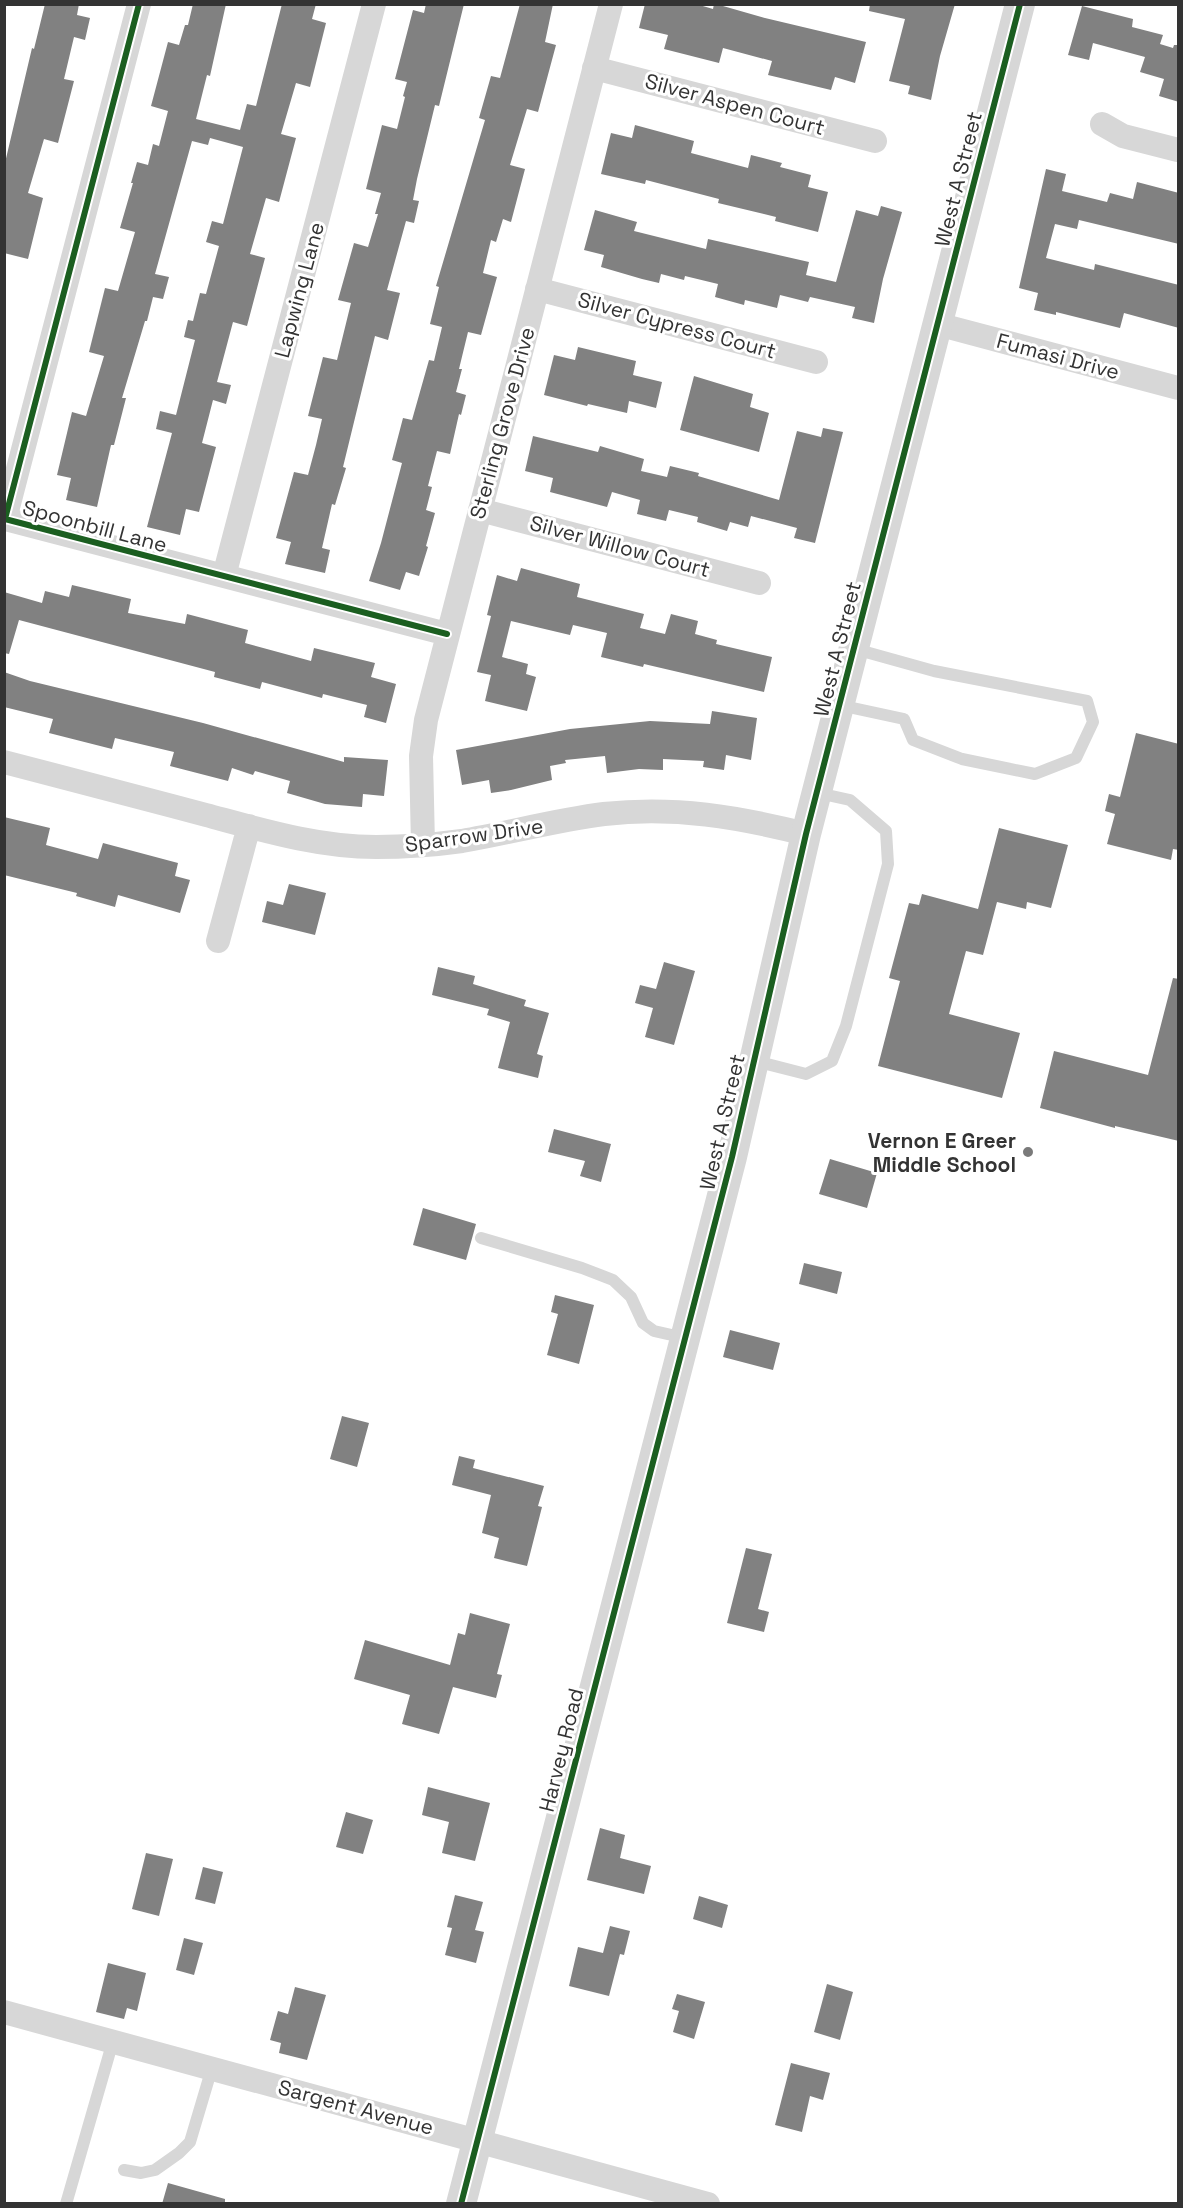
<svg xmlns="http://www.w3.org/2000/svg" width="1183" height="2208" font-family="'Space Grotesk',sans-serif">
  <rect width="100%" height="100%" fill="#fff"/>
  <path fill="#818181" d="M45 4H79L77 15 90 18 85 40 74 37 64 79 74 81 58 143 44 139 28 193 43 198 28 259 4 253V167L32 48 34 49Z
    M193 4H226L210 76 207 75 196 119 240 130 247 104 256 106 282 4H316L312 19 326 23 310 87 296 83 281 134 296 138 279 202 266 198 250 254 265 258 247 326 233 322 217 382 231 385 226 404 213 400 202 443 216 447 199 512 186 509 180 535 147 527 172 433 156 429 160 411 176 415 195 340 184 337 188 320 193 321 200 293 206 294 219 246 206 242 212 221 223 224 243 147 210 138 208 145 192 141 155 274 169 277 163 299 153 297 147 321H145L122 398H126L114 445H111L97 507 66 500 71 478 57 475 72 412 86 416 104 356 89 352 105 288 118 291 135 232 120 228 133 183H131L137 162 148 165 153 144 159 146 168 111 151 106 168 42 179 45 185 25H188Z
    M426 4H464L439 106 435 105 417 179 413 200 419 201 414 223 406 221 387 290 400 293 388 340 375 336 343 467 346 468 335 505 332 504 322 548 330 550 325 573 285 564 291 542 276 538 294 472 308 475 316 445 322 419 308 416 323 357 337 360 351 303 338 300 354 243 368 247 378 214H375L381 193 366 189 382 125 397 129 405 97 403 96 407 82 395 79 413 10 424 13Z
    M520 4H553L545 42 556 45 538 112 527 109 510 165 525 169 511 222 503 219 496 242 491 240 483 273 497 277 481 335 468 332 459 369H462L456 392 466 395 461 415 459 414 450 454 437 451 428 486 432 487 426 510 435 513 426 546 428 547 419 576 406 572 400 590 369 581 381 543 402 463 392 460 403 418 412 420 429 360 434 361 442 327 430 324 439 287 436 286 485 120 479 118 491 76 500 78Z
    M645 4H696L713 9 714 4H716L765 18 866 42 855 83 835 77 831 90 768 75 772 61 723 48 719 63 664 49 668 35 639 28Z
    M870 4H955L940 56 931 100 908 94 910 86 889 81 905 19 869 11Z
    M1082 6 1133 19 1132 27 1163 35 1160 44 1173 48 1174 45H1179V102L1159 96 1164 79 1140 72 1145 57 1093 43 1089 60 1068 55Z
    M635 125 694 141 691 153 748 168 751 155 782 163 780 167 811 175 808 187 828 192 818 232 775 221 776 217 718 203 719 199 646 180 645 184 601 174 611 133 632 138Z
    M1046 169 1066 174 1062 191 1107 202 1110 193 1133 199 1137 182 1179 193V244L1079 220 1077 229 1055 224 1046 258 1094 270 1095 264 1179 285V328L1124 313 1120 328 1056 312V315L1034 310 1038 293 1019 288Z
    M881 206 902 212 883 279 874 323 852 318 855 307 810 297 808 302 780 295 777 308 745 300 744 305 715 297 718 284 685 276 684 280 661 274 659 283 642 279 601 267 604 255 584 250 595 210 637 222 634 231 706 249 708 239 809 262 806 275 836 282 856 210 878 216Z
    M578 347 636 361 633 375 662 382 656 408 629 401 627 413 588 404 587 406 544 395 554 355 575 360Z
    M694 376 753 394 750 407 769 413 759 452 680 430Z
    M823 428 843 432 815 543 794 538 797 528 751 516 748 527 730 522 727 531 697 522 698 517 669 510 666 521 637 514 640 500 612 492 607 507 550 492 553 478 525 471 533 436 598 452 600 446 644 459 641 471 667 477 670 466 699 473 698 476 779 500 797 431 821 437Z
    M521 568 580 584 577 597 644 614 640 628 665 634 671 614 698 621 695 634 717 640 716 644 772 657 764 692 644 664 643 667 601 657 607 633 573 625 570 635 511 621 502 657 528 664 526 674 536 677 527 711 485 701 491 675 477 672 491 616 487 615 497 575 517 581Z
    M72 585 131 599 128 613 185 624 187 614 248 630 245 643 311 661 314 648 375 663 371 677 396 684 386 723 364 717 367 705 323 694 322 698 262 682 260 689 214 677 215 672 19 620 9 654 4 653V592L42 603 45 591 69 597Z
    M4 672 30 681 203 723 344 762V757L388 760 384 796 363 794 362 807 325 804 287 793 290 781 255 771 253 775 232 768 228 781 170 766 174 752 115 738 112 749 49 733 53 719 4 707Z
    M712 711 757 718 751 760 726 755 724 770 703 767 704 761 663 759V770L639 769 607 773 605 756 565 760 566 763 550 766 552 780 511 790 491 793 489 780 462 785 456 750 570 729 650 721 710 724Z
    M1136 733 1179 744V850L1173 849 1171 860 1107 844 1115 814 1105 811 1109 794 1120 797Z
    M4 817 50 828 46 845 98 859 103 843 178 863 175 876 190 880 180 913 118 895 115 907 76 896 77 893 4 875Z
    M999 828 1068 845 1051 908 1027 902 1026 909 997 902 983 955 966 951 949 1014 1020 1033 1002 1098 878 1066 900 981 889 978 909 903 919 905 922 894 978 909Z
    M289 884 326 893 315 935 262 922 267 901 283 905Z
    M664 962 695 971 674 1045 645 1037 653 1008 635 1003 640 985 656 989Z
    M438 967 475 976 473 984 526 1000 524 1006 549 1013 537 1054 543 1056 538 1078 498 1068 510 1022 487 1015 489 1009 432 995Z
    M1173 978 1179 979V1141L1115 1126V1128L1040 1108 1054 1051 1148 1075Z
    M554 1129 611 1144 601 1182 580 1176 585 1161 548 1152Z
    M830 1159 877 1173 867 1208 819 1194Z
    M423 1208 476 1224 466 1260 413 1245Z
    M804 1263 842 1272 837 1294 799 1284Z
    M555 1295 594 1305 579 1364 547 1355 558 1314 551 1312Z
    M730 1330 780 1343 773 1370 723 1357Z
    M342 1416 369 1423 357 1467 330 1459Z
    M459 1456 475 1460 473 1468 544 1486 538 1506 542 1507 527 1566 494 1558 499 1538 482 1533 491 1495 452 1485Z
    M746 1548 772 1554 758 1609 769 1612 764 1632 727 1623Z
    M470 1613 510 1624 497 1674 502 1675 496 1698 453 1687 439 1734 402 1724 410 1695 354 1679 365 1640 450 1665 458 1633 465 1635Z
    M428 1787 490 1803 475 1861 442 1853 449 1822 422 1815Z
    M346 1812 373 1820 363 1854 336 1847Z
    M600 1828 625 1835 620 1858 651 1866 644 1894 587 1880Z
    M146 1853 173 1859 159 1916 132 1909Z
    M203 1867 223 1872 215 1904 195 1899Z
    M455 1895 483 1902 475 1930 484 1932 476 1963 445 1955 452 1928 447 1927Z
    M699 1896 728 1905 722 1928 693 1919Z
    M610 1926 630 1931 624 1955 620 1954 609 1996 569 1986 578 1947 603 1953Z
    M184 1938 203 1943 194 1975 176 1970Z
    M108 1963 146 1973 137 2011 127 2008 124 2019 96 2012Z
    M827 1984 853 1992 840 2040 814 2032Z
    M295 1987 326 1995 307 2060 279 2053 281 2043 270 2040 278 2011 288 2014Z
    M677 1994 705 2002 694 2039 673 2032 679 2011 672 2009Z
    M791 2063 830 2073 823 2100 810 2096 802 2132 775 2125Z
    M168 2183 225 2199V2204H162Z"/>
  <g fill="none" stroke-linecap="round" stroke-linejoin="round">
    <path stroke="#d7d7d7" stroke-width="12" d="M839 705 904 719 913 740 962 759 1035 774 1076 758 1093 722 1087 701 934 671 855 649
      M755 1061 806 1074 832 1061 846 1026 888 864 886 831 850 800 818 793
      M481 1238 582 1268 613 1280 631 1297 643 1323 654 1331 685 1338
      M124 2170 141 2173 155 2170 179 2153 190 2142 212 2068
      M66 2204 113 2041"/>
    <path stroke="#d7d7d7" stroke-width="24" d="M139 4 5 519 447 634
      M594 68 875 141
      M1102 124 1123 136 1178 150
      M537 289 816 362
      M937 324 1178 388
      M480 510 759 583
      M224 576 374 4
      M4 762C72 780 139 797 206 815 262 830 318 847 376 847 404 847 433 845 462 841 509 833 556 820 604 814 675 806 738 817 806 834
      M423 845 421 756 426 720 611 4
      M218 941 249 826
      M4 2012 708 2204"/>
    <path stroke="#d7d7d7" stroke-width="30" d="M461 2204 732 1157 806 834 1020 4"/>
    <g stroke="#fff" stroke-width="10">
      <path id="cycleway" d="M139 4 5 519 447 634
        M461 2204 732 1157 806 834 1020 4"/>
    </g>
    <use href="#cycleway" stroke="#1b5e20" stroke-width="6"/>
  </g>
  <circle fill="#7a7a7a" stroke="#fff" stroke-width="2" cx="1028" cy="1152" r="6"/>
  <g text-anchor="middle" dominant-baseline="central" stroke-width="6" stroke-linejoin="round" paint-order="stroke">
    <g font-size="21" fill="#333" stroke="#fff">
      <text transform="translate(735 104) rotate(15)">Silver Aspen Court</text>
      <text transform="translate(958 179) rotate(-76)">West A Street</text>
      <text transform="translate(299 290) rotate(-75)">Lapwing Lane</text>
      <text transform="translate(677 325) rotate(15)">Silver Cypress Court</text>
      <text transform="translate(1058 356) rotate(15)">Fumasi Drive</text>
      <text transform="translate(502 423) rotate(-75)">Sterling Grove Drive</text>
      <text transform="translate(95 526) rotate(15)">Spoonbill Lane</text>
      <text transform="translate(620 546) rotate(15)">Silver Willow Court</text>
      <text transform="translate(837 649) rotate(-76)">West A Street</text>
      <text transform="translate(474 835) rotate(-8)">Sparrow Drive</text>
      <text transform="translate(722 1122) rotate(-77)">West A Street</text>
      <text transform="translate(561 1750) rotate(-76)">Harvey Road</text>
      <text transform="translate(356 2107) rotate(15)">Sargent Avenue</text>
    </g>
    <g font-size="21" font-weight="bold" fill="#333" stroke="#fff" text-anchor="end">
      <text x="1016" y="1140">Vernon E Greer<tspan x="1016" dy="24">Middle School</tspan></text>
    </g>
  </g>
  <rect width="1183" height="2208" fill="none" stroke="#333333" stroke-width="12"/>
</svg>
